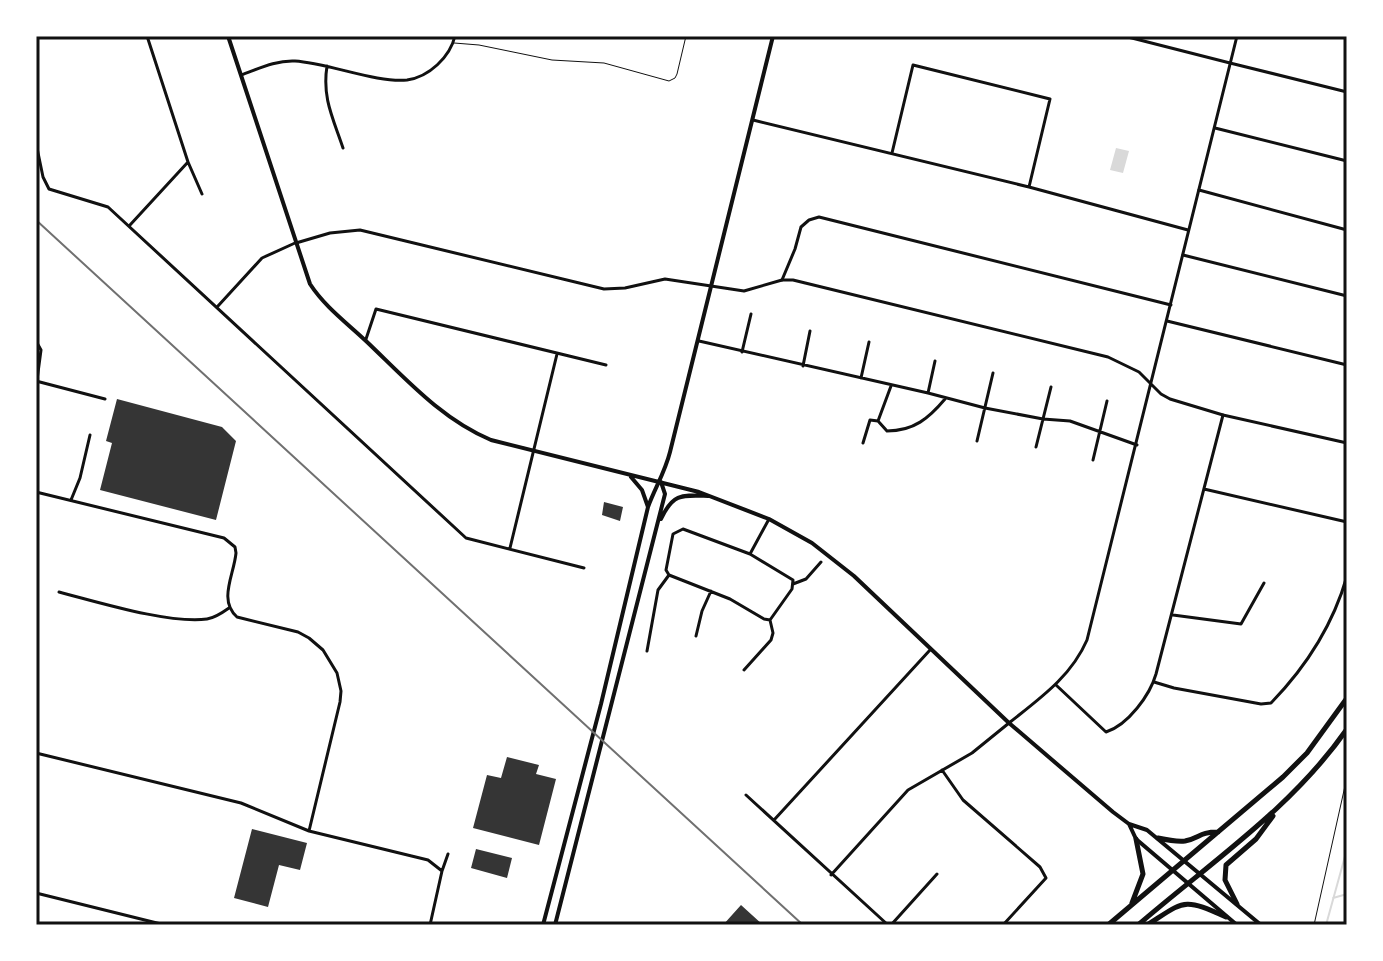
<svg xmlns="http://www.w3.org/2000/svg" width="1383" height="961" font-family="Mulish,sans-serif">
  <rect width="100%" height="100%" fill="#fff"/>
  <path fill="#d9d9d9" d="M1116 148 1129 151 1123 173 1110 170Z"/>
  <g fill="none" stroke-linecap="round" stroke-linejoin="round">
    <path stroke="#d9d9d9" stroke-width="2" d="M1333 898 1347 894
      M1326 925 1347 849"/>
  </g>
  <path fill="#353535" d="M117 399 222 427 236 441 216 520 100 490 112 443 106 441Z
    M604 502 623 507 620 521 602 515Z
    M507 757 539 765 536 774 556 779 539 845 473 828 487 775 501 778Z
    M252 829 307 843 300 870 279 865 268 907 234 898Z
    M476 849 512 858 507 878 471 868Z
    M741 905 763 925H723Z"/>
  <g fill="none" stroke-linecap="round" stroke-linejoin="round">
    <path stroke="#111" stroke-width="1" d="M1314 925 1347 777"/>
    <path stroke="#111" stroke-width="1" d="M454 43 479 45 552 60 604 63 669 81 675 78 677 74 686 36"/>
    <path stroke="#111" stroke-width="3" d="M1230 63 1347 92
      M327 66C322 98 333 118 343 148
      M241 75C258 69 276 60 295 61 328 63 376 83 407 80 429 77 450 57 455 36
      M753 120 1029 187 1188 230
      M1215 128 1347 161
      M36 143 43 177 49 189 108 207 466 538 584 568
      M892 153 913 65 1050 99 1029 187
      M188 162 202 194
      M1199 190 1347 230
      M130 225 188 162 147 36
      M1183 255 1347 296
      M782 280 795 249 801 227 809 220 819 217 1171 305
      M218 306 262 258 295 243
      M1167 321 1347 365
      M366 339 376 309 606 365
      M36 341 41 350 37 380
      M699 341 928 393 985 408 1043 419 1070 421 1137 445
      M742 352 751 314
      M803 366 810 331
      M861 378 869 342
      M36 381 105 399
      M891 386 878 421 887 431C914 431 929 418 945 399
      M928 393 935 361
      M977 441 993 373
      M863 443 870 420 878 421
      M1036 447 1051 387
      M1093 460 1107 401
      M1204 489 1347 522
      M36 492 224 538 235 547 236 553C234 575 218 600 237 617L298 632 309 638 323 650 337 673 341 691 340 702 309 831
      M71 500 80 478 90 435
      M510 548 557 354
      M750 554 769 519
      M669 575 666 570 673 534 683 529 750 554 793 580 792 589 770 620
      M669 575 730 599 764 619 770 620
      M793 584 806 579 821 562
      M59 592C98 602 169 624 207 619 215 618 222 613 229 608
      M1173 615 1241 624 1264 583
      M696 636 702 611 711 591
      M647 651 658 590 669 575
      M744 670 771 640 773 633 770 620
      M1154 682 1174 688 1261 704 1271 703C1306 667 1333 625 1347 576
      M1056 685 1106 732C1128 725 1150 695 1156 674L1223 415
      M36 753 241 803 309 831 428 860 442 871 430 925
      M942 770 963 800 1040 867 1046 878 1003 925
      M746 795 888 925
      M774 820 930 650
      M442 871 448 854
      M831 875 908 790 972 753 1009 723
      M891 925 937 874"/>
    <path stroke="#111" stroke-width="3" d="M1124 36 1230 63
      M296 243 330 233 360 230 604 289 625 288 665 279 744 291 782 280H793L1108 357 1139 372 1161 394 1170 399 1223 415 1347 443
      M1009 723C1039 699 1071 677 1087 640L1237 36
      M36 893 165 925"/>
    <path stroke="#111" stroke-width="4" d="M228 36 310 284C325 307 347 323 366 341 405 378 441 419 491 440L699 492 769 519 812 543 854 576 1009 723 1113 812 1129 824 1147 830 1261 925
      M631 477 642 490 648 507
      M661 519C673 493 682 495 708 496
      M1129 824 1136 839 1237 925
      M543 925 601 704 648 507C655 488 665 472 670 452L773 36
      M555 925 665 494 661 482"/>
    <path stroke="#111" stroke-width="5" d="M1158 838C1167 840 1176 842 1185 841 1200 838 1199 832 1218 832
      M1132 903 1143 874 1136 839
      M1237 904 1225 880 1226 865 1256 839 1273 816
      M1108 925 1283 777 1307 753 1347 698
      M1138 925C1211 862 1292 808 1347 729
      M1147 925C1185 901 1182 897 1226 917"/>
    <path stroke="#707070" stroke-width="2" d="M36 220 803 925"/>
  </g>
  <rect width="1383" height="961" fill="none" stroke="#ffffff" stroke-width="76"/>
  <rect x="38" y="38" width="1307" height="885" fill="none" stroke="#111" stroke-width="3"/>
</svg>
